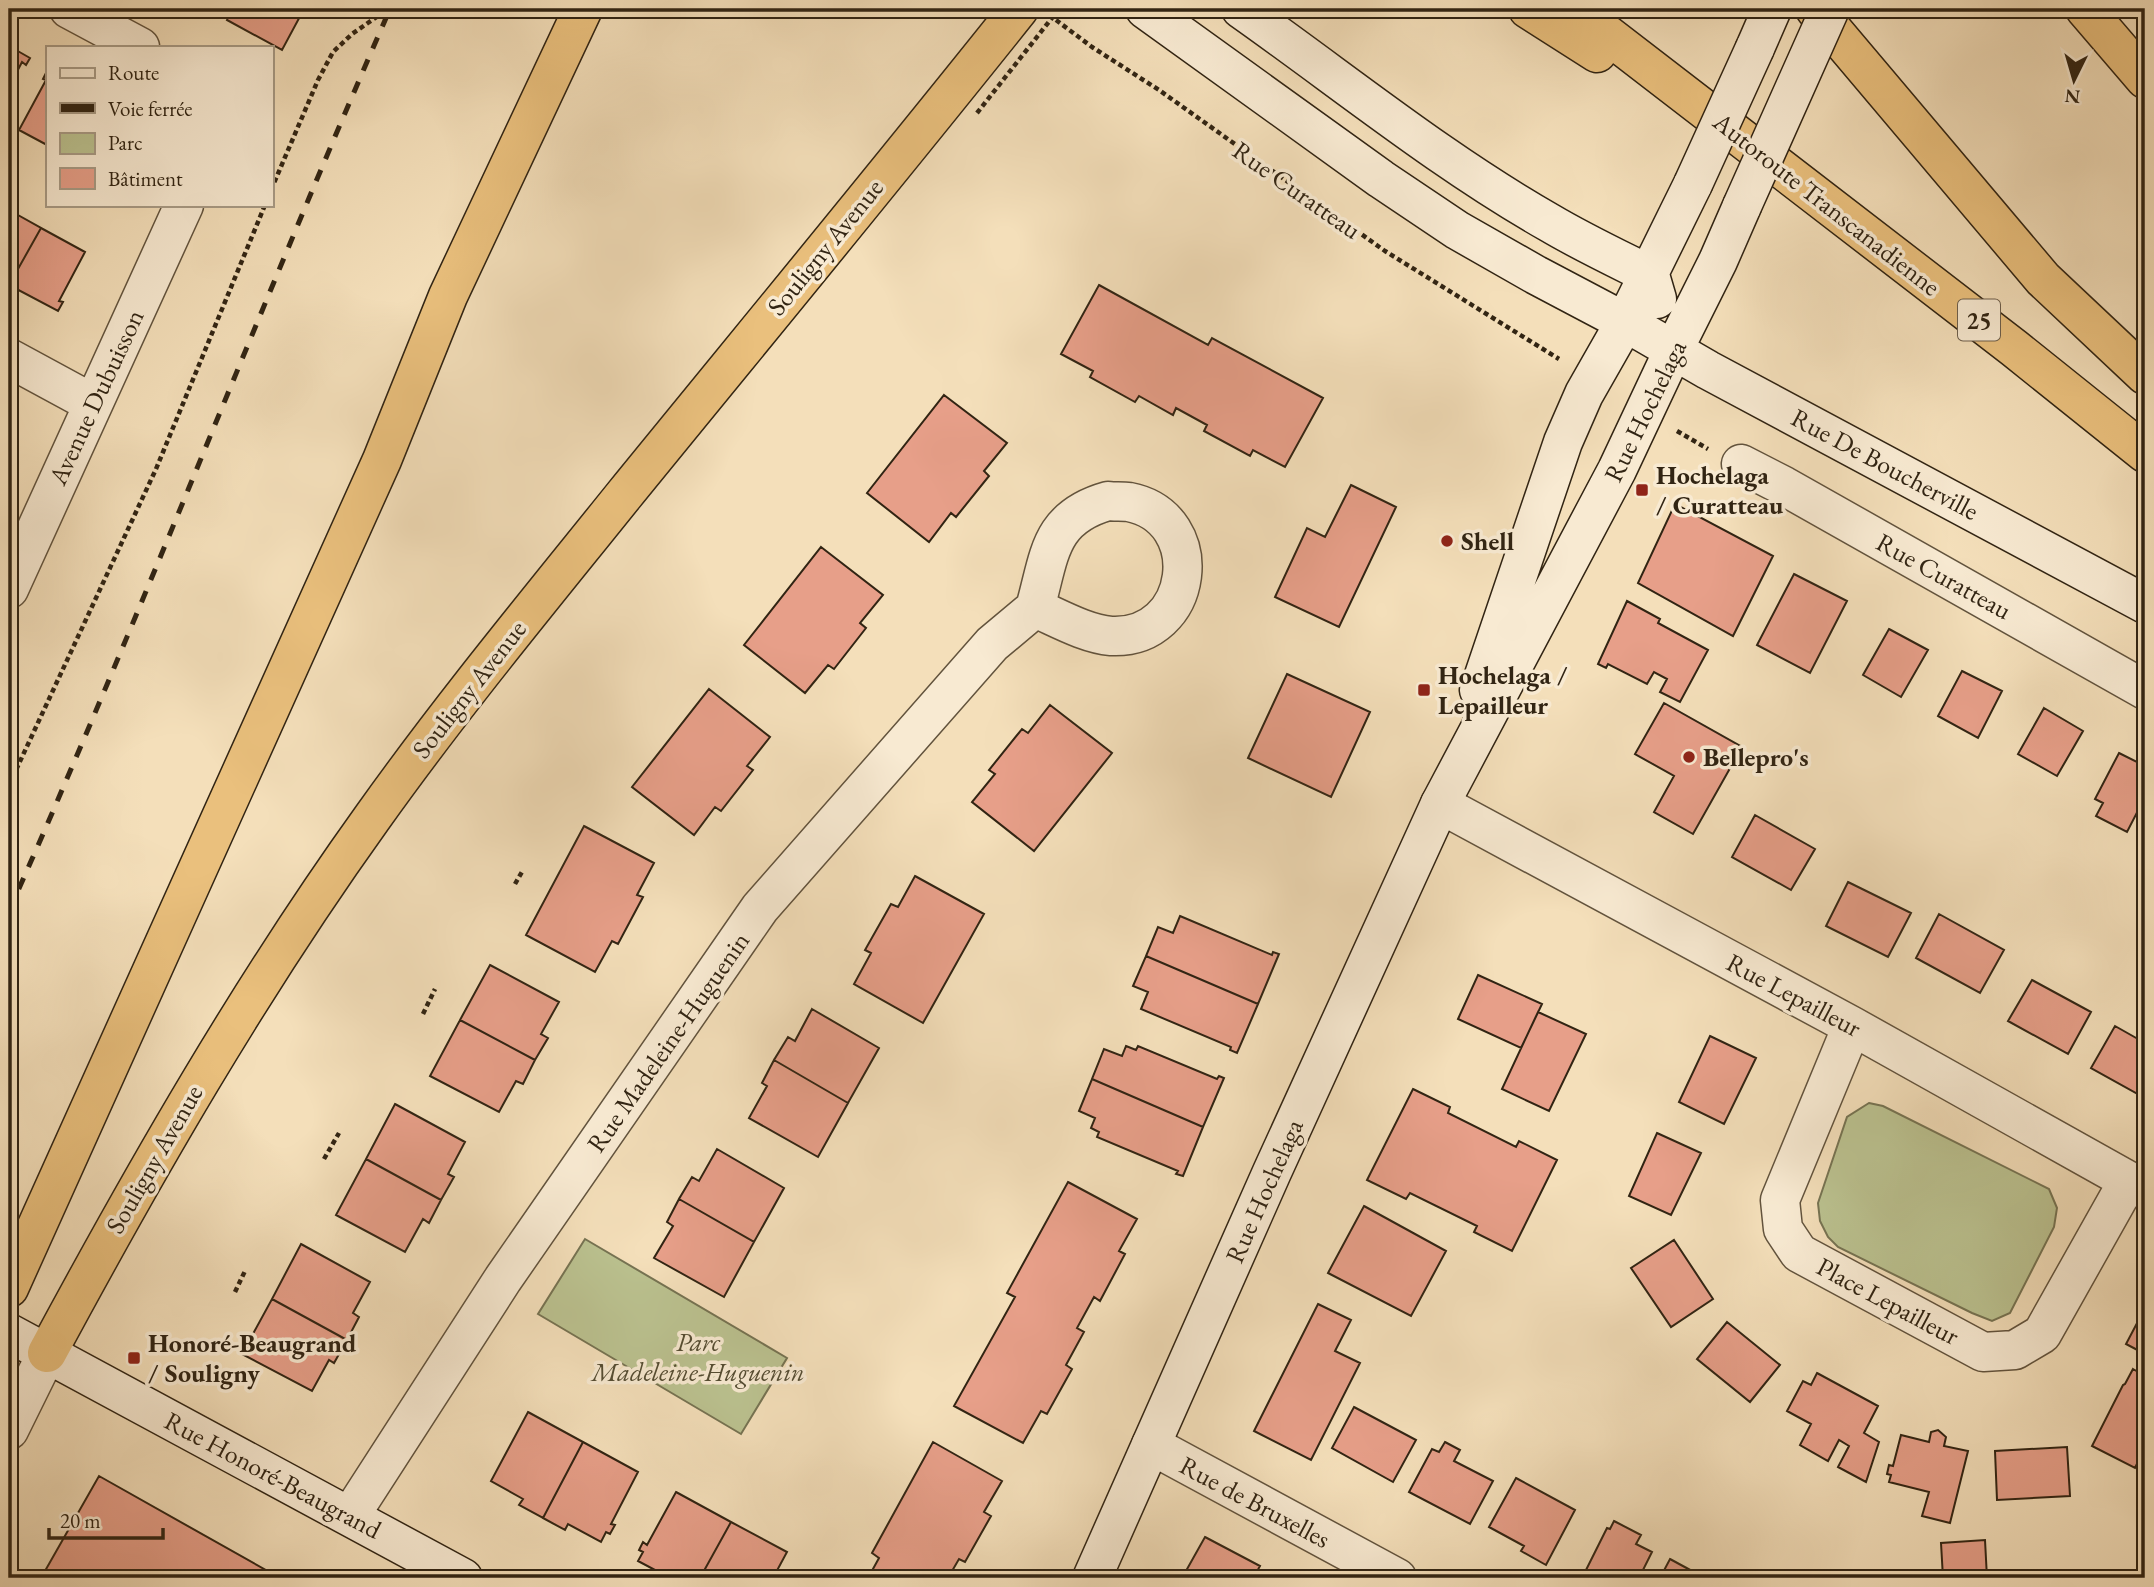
<svg xmlns="http://www.w3.org/2000/svg" width="2154" height="1587" font-family="'EB Garamond',serif">
  <rect width="100%" height="100%" fill="#f4dfba"/>
  <filter id="stains"><feTurbulence type="fractalNoise" baseFrequency=".00286" numOctaves="4"/><feColorMatrix values="0 0 0 0 .2 0 0 0 0 .09 0 0 0 0 .02 0 0 0 .5 -.17"/></filter>
  <radialGradient id="worn" r=".72"><stop offset=".6" stop-color="#630" stop-opacity="0"/><stop offset="1" stop-color="#630" stop-opacity=".3"/></radialGradient>
  <path fill="#bbc290" stroke="#767352" stroke-width="2" d="M1869 1103 1883 1106 2049 1189 2057 1208 2054 1227 2010 1313 1992 1321 1972 1313 1838 1247 1828 1237 1820 1221 1818 1203 1847 1117Z
    M585 1239 787 1358 741 1434 538 1314Z"/>
  <path fill="#e79f89" stroke="#312413" stroke-width="2" d="M233 9H304L282 50 227 20Z
    M9 46 30 58 26 65 22 62 9 87Z
    M47 71V145L19 130 46 80 43 79Z
    M9 210 41 228 9 285Z
    M41 228 85 252 59 301 63 302 58 311 9 285Z
    M1099 285 1208 345 1212 338 1323 398 1285 467 1253 450 1250 456 1204 431 1207 425 1176 408 1173 415 1139 396 1135 402 1090 377 1093 371 1061 354Z
    M944 395 1007 443 984 471 989 476 956 517 951 513 929 542 867 493Z
    M1351 485 1396 507 1339 627 1275 597 1307 528 1325 537Z
    M1675 504 1773 556 1733 636 1638 583Z
    M821 547 883 595 860 623 866 628 834 669 828 665 805 693 744 645Z
    M1794 574 1847 601 1810 673 1757 645Z
    M1627 601 1660 619 1658 623 1708 650 1680 702 1660 692 1667 679 1654 672 1647 684 1608 664 1606 668 1598 664Z
    M1889 629 1928 650 1901 697 1863 675Z
    M1962 671 2002 691 1978 738 1938 716Z
    M1287 674 1370 712 1331 797 1248 758Z
    M709 689 770 737 747 766 753 770 721 811 715 807 694 835 632 787Z
    M1664 703 1742 747 1693 834 1654 812 1674 776 1635 754Z
    M1050 705 1112 753 1034 851 972 802 995 774 989 770 1022 729 1028 733Z
    M2044 708 2083 731 2057 776 2018 754Z
    M2119 753 2145 766V797L2127 832 2096 816 2103 803 2095 799Z
    M1755 815 1815 849 1791 890 1732 857Z
    M584 826 654 863 637 895 643 897 618 944 612 941 595 972 526 935Z
    M915 876 984 914 923 1023 854 984 871 953 865 950 891 904 898 907Z
    M1848 882 1911 913 1888 957 1826 926Z
    M1939 914 2004 950 1980 993 1916 958Z
    M1180 916 1272 955 1273 952 1279 954 1258 1004 1146 956 1158 927 1173 933Z
    M1146 956 1258 1004 1237 1053 1230 1050 1231 1047 1141 1009 1148 992 1133 986Z
    M490 965 559 1002 541 1034 548 1038 535 1060 460 1020Z
    M1478 975 1542 1004 1521 1048 1458 1019Z
    M2032 980 2091 1012 2068 1054 2008 1021Z
    M812 1009 879 1048 848 1103 774 1060 788 1037 795 1041Z
    M1538 1012 1586 1034 1549 1111 1502 1089Z
    M460 1020 535 1060 523 1084 516 1081 499 1112 430 1076Z
    M2115 1026 2145 1043V1098L2091 1068Z
    M1710 1036 1756 1058 1724 1124 1679 1102Z
    M1126 1046 1136 1050 1138 1046 1217 1079 1219 1076 1224 1078 1203 1127 1092 1079 1104 1049 1122 1056Z
    M774 1060 848 1103 818 1157 749 1118 767 1086 762 1083Z
    M1092 1079 1203 1127 1183 1176 1176 1174 1178 1171 1097 1137 1099 1132 1091 1128 1095 1118 1079 1111Z
    M1413 1089 1450 1107 1448 1113 1516 1147 1519 1141 1557 1160 1512 1251 1474 1232 1477 1226 1410 1193 1406 1199 1367 1180Z
    M395 1104 465 1142 448 1174 454 1177 441 1200 366 1159Z
    M1657 1133 1701 1153 1671 1215 1629 1196Z
    M717 1149 784 1188 754 1242 679 1199 692 1177 699 1181Z
    M366 1159 441 1200 429 1223 423 1219 405 1252 336 1215Z
    M1068 1182 1137 1219 1119 1251 1125 1254 1100 1301 1094 1297 1077 1328 1084 1332 1066 1365 1072 1369 1047 1414 1041 1411 1023 1443 954 1406 1015 1297 1007 1293Z
    M679 1199 754 1242 724 1297 654 1258 673 1226 667 1222Z
    M1364 1206 1446 1251 1411 1316 1328 1273Z
    M1674 1240 1713 1299 1671 1327 1631 1268Z
    M301 1244 370 1282 353 1313 359 1317 347 1340 272 1299Z
    M272 1299 347 1340 334 1363 329 1360 312 1391 242 1354Z
    M1318 1304 1351 1320 1335 1351 1360 1363 1311 1460 1254 1431Z
    M2145 1308V1354L2126 1344Z
    M1727 1322 1780 1365 1750 1402 1697 1359Z
    M2133 1369 2145 1376V1447L2135 1468 2092 1446 2123 1385 2125 1384Z
    M1817 1373 1878 1406 1864 1433 1879 1442 1866 1482 1838 1467 1849 1446 1839 1440 1828 1461 1800 1445 1811 1424 1787 1411 1803 1381 1811 1385Z
    M1354 1407 1416 1440 1393 1482 1332 1448Z
    M528 1412 583 1442 543 1518 519 1505 523 1499 491 1481Z
    M1938 1430 1946 1437 1944 1446 1968 1451 1950 1523 1922 1516 1929 1492 1889 1482 1891 1475 1887 1474 1889 1465 1893 1466 1901 1435 1929 1442 1931 1432Z
    M583 1442 638 1472 611 1524 615 1525 610 1534 606 1532 601 1542 568 1524 565 1530 543 1518Z
    M933 1442 1002 1481 984 1512 991 1516 965 1562 959 1559 948 1578H868L879 1558 872 1553Z
    M1445 1442 1460 1450 1454 1461 1493 1481 1470 1524 1409 1492 1432 1449 1439 1452Z
    M2067 1447 2070 1496 1997 1500 1995 1451Z
    M99 1476 280 1578H41Z
    M1516 1478 1575 1510 1546 1565 1521 1551 1524 1546 1489 1527Z
    M676 1492 731 1522 700 1578H670L638 1561 643 1552 639 1550 643 1542 647 1545Z
    M1614 1521 1641 1535 1636 1544 1652 1552 1639 1578H1582L1607 1528 1610 1529Z
    M731 1522 787 1552 773 1578H700Z
    M1205 1537 1260 1566 1255 1575 1261 1578H1182Z
    M1985 1540 1987 1578H1943L1941 1543Z
    M1670 1559 1705 1578H1660Z"/>
  <g fill="none" stroke-linecap="round" stroke-linejoin="round">
    <g stroke="#62533d" stroke-width="41">
      <path id="street" d="M69 9 140 47
        M9 358 92 403
        M1741 464 1784 486 2145 690
        M1108 501C1114 502 1122 501 1129 502 1210 518 1195 640 1111 636 1086 634 1058 618 1035 608 1050 556 1048 518 1108 501Z
        M9 589 184 205
        M1440 804 1852 1026 2145 1190
        M1852 1026 1780 1200 1783 1229 1799 1253 1983 1352 2015 1350 2042 1334 2128 1181
        M9 1430 47 1353
        M1151 1445 1397 1578
        M350 1516 503 1279 760 908 992 644 1035 608"/>
    </g>
    <g stroke="#312413" stroke-width="41">
      <path id="secondary" d="M1145 9 1381 179 1457 230 1536 275 1625 322 1708 370 2145 604
        M1241 9C1343 81 1441 161 1550 223 1582 242 1616 258 1650 275L1657 299
        M1755 48 1772 9
        M1479 690 1563 442 1584 394 1625 322 1693 184
        M9 1333 463 1578
        M1092 1578 1272 1172 1440 804 1617 470 1673 351 1718 261 1742 206"/>
    </g>
    <g stroke="#312413" stroke-width="41">
      <path id="highway" d="M1528 9 1597 53
        M1574 9 2014 348 2145 453
        M1815 9 2043 279 2145 375
        M2085 9 2145 79
        M9 1288 382 460 448 296 583 9
        M47 1353C146 1169 250 988 372 818 451 707 538 602 624 495 756 333 889 172 1019 9"/>
    </g>
    <path stroke="#312413" stroke-width="4.5" stroke-dasharray="5 3.5" stroke-linecap="butt" d="M1056 20 1092 47 1159 90 1385 251 1559 359
      M271 190 318 80 333 52 352 34 388 9
      M1677 431 1708 449
      M9 785 156 469 265 205
      M515 884 523 870
      M423 1014 435 989
      M324 1159 339 1133
      M235 1292 245 1271"/>
    <use href="#street" stroke="#f8ead2" stroke-width="38"/>
    <use href="#secondary" stroke="#f8ead2" stroke-width="38"/>
    <use href="#highway" stroke="#eac07d" stroke-width="38"/>
    <path stroke="#312413" stroke-width="5" stroke-dasharray="12 12" stroke-linecap="butt" d="M9 911C142 613 259 308 390 9"/>
    <g stroke="#312413" stroke-width="41" stroke-linecap="butt">
      <path id="secondary-bridge" d="M1693 184 1755 48
        M1742 206 1830 9"/>
    </g>
    <path stroke="#312413" stroke-width="4.5" stroke-dasharray="5 3.5" stroke-linecap="butt" d="M977 113 1059 9"/>
    <use href="#secondary-bridge" stroke="#f8ead2" stroke-width="38"/>
  </g>
  <g fill="#8f2418" stroke="#f8ead2" stroke-width="2.5">
    <rect x="1635" y="483" width="14" height="14" rx="3.5"/>
    <circle cx="1447" cy="541" r="7"/>
    <rect x="1417" y="683" width="14" height="14" rx="3.5"/>
    <circle cx="1689" cy="757" r="7"/>
    <rect x="127" y="1351" width="14" height="14" rx="3.5"/>
  </g>
  <g text-anchor="middle" dominant-baseline="central" stroke-width="7" stroke-linejoin="round" paint-order="stroke">
    <rect fill="#f8ead2" stroke="#6d5f4c" stroke-width="2" x="1958" y="299.5" width="42" height="41" rx="5"/>
    <g font-size="24" font-weight="bold" fill="#312413">
      <text x="1979" y="320">25</text>
    </g>
    <g font-size="26" fill="#312413" stroke="#f8ead2">
      <text transform="translate(1297 190) rotate(35)">Rue Curatteau</text>
      <text transform="translate(1827 204) rotate(38)">Autoroute Transcanadienne</text>
      <text transform="translate(825 247) rotate(-51)">Souligny Avenue</text>
      <text transform="translate(96 397) rotate(-65)">Avenue Dubuisson</text>
      <text transform="translate(1645 411) rotate(-64)">Rue Hochelaga</text>
      <text transform="translate(1885 464) rotate(28)">Rue De Boucherville</text>
      <text transform="translate(1944 576) rotate(29)">Rue Curatteau</text>
      <text transform="translate(469 689) rotate(-52)">Souligny Avenue</text>
      <text transform="translate(1794 995) rotate(28)">Rue Lepailleur</text>
      <text transform="translate(668 1042) rotate(-55)">Rue Madeleine-Huguenin</text>
      <text transform="translate(154 1159) rotate(-60)">Souligny Avenue</text>
      <text transform="translate(1264 1191) rotate(-66)">Rue Hochelaga</text>
      <text transform="translate(1888 1301) rotate(28)">Place Lepailleur</text>
      <text transform="translate(273 1475) rotate(28)">Rue Honoré-Beaugrand</text>
      <text transform="translate(1255 1502) rotate(28)">Rue de Bruxelles</text>
    </g>
    <g font-size="26" font-weight="bold" fill="#312413" stroke="#f8ead2" text-anchor="start">
      <text x="1656" y="475">Hochelaga<tspan x="1656" dy="30">/ Curatteau</tspan></text>
      <text x="1461" y="541">Shell</text>
      <text x="1438" y="675">Hochelaga /<tspan x="1438" dy="30">Lepailleur</tspan></text>
      <text x="1703" y="757">Bellepro's</text>
      <text x="148" y="1343">Honoré-Beaugrand<tspan x="148" dy="30">/ Souligny</tspan></text>
    </g>
    <g font-size="26" font-style="italic" fill="#544c32" stroke="#f8ead2">
      <text x="698" y="1342">Parc<tspan x="698" dy="30">Madeleine-Huguenin</tspan></text>
    </g>
  </g>
  <rect width="2154" height="1587" fill="none" stroke="#f4dfba" stroke-width="35"/>
  <rect x="10" y="10" width="2133" height="1566" fill="none" stroke="#312413" stroke-width="3.5"/>
  <rect x="18" y="18" width="2119" height="1552" fill="none" stroke="#312413" stroke-width="2"/>
  <rect x="46" y="46" width="228" height="161" fill="#f8ead2" stroke="#a89b86" stroke-width="2"/>
  <rect x="60" y="68" width="35" height="10" fill="#f8ead2" stroke="#a89b86" stroke-width="2"/>
  <text x="108" y="80" font-size="21" fill="#312413">Route</text>
  <rect x="60" y="103" width="35" height="10" fill="#312413" stroke="#a89b86" stroke-width="2"/>
  <text x="108" y="116" font-size="21" fill="#312413">Voie ferrée</text>
  <rect x="60" y="133" width="35" height="21" fill="#bbc290" stroke="#a89b86" stroke-width="2"/>
  <text x="108" y="150" font-size="21" fill="#312413">Parc</text>
  <rect x="60" y="168" width="35" height="21" fill="#e79f89" stroke="#a89b86" stroke-width="2"/>
  <text x="108" y="186" font-size="21" fill="#312413">Bâtiment</text>
  <g transform="translate(2074 80) rotate(185)" stroke="#f8ead2" stroke-width="5" paint-order="stroke">
  <path d="M0-5L12 26L0 18L-12 26Z" fill="#312413"/>
  <text y="-10" font-size="19" font-weight="bold" text-anchor="middle" fill="#312413">N</text>
  </g>
  <path d="M49 1528v10h114v-10" fill="none" stroke="#312413" stroke-width="3.5"/>
  <text x="60" y="1528" font-size="21" fill="#312413" stroke="#f8ead2" stroke-width="5" paint-order="stroke">20 m</text>
  <rect width="100%" height="100%" filter="url(#stains)"/>
  <rect width="100%" height="100%" fill="url(#worn)"/>
</svg>
